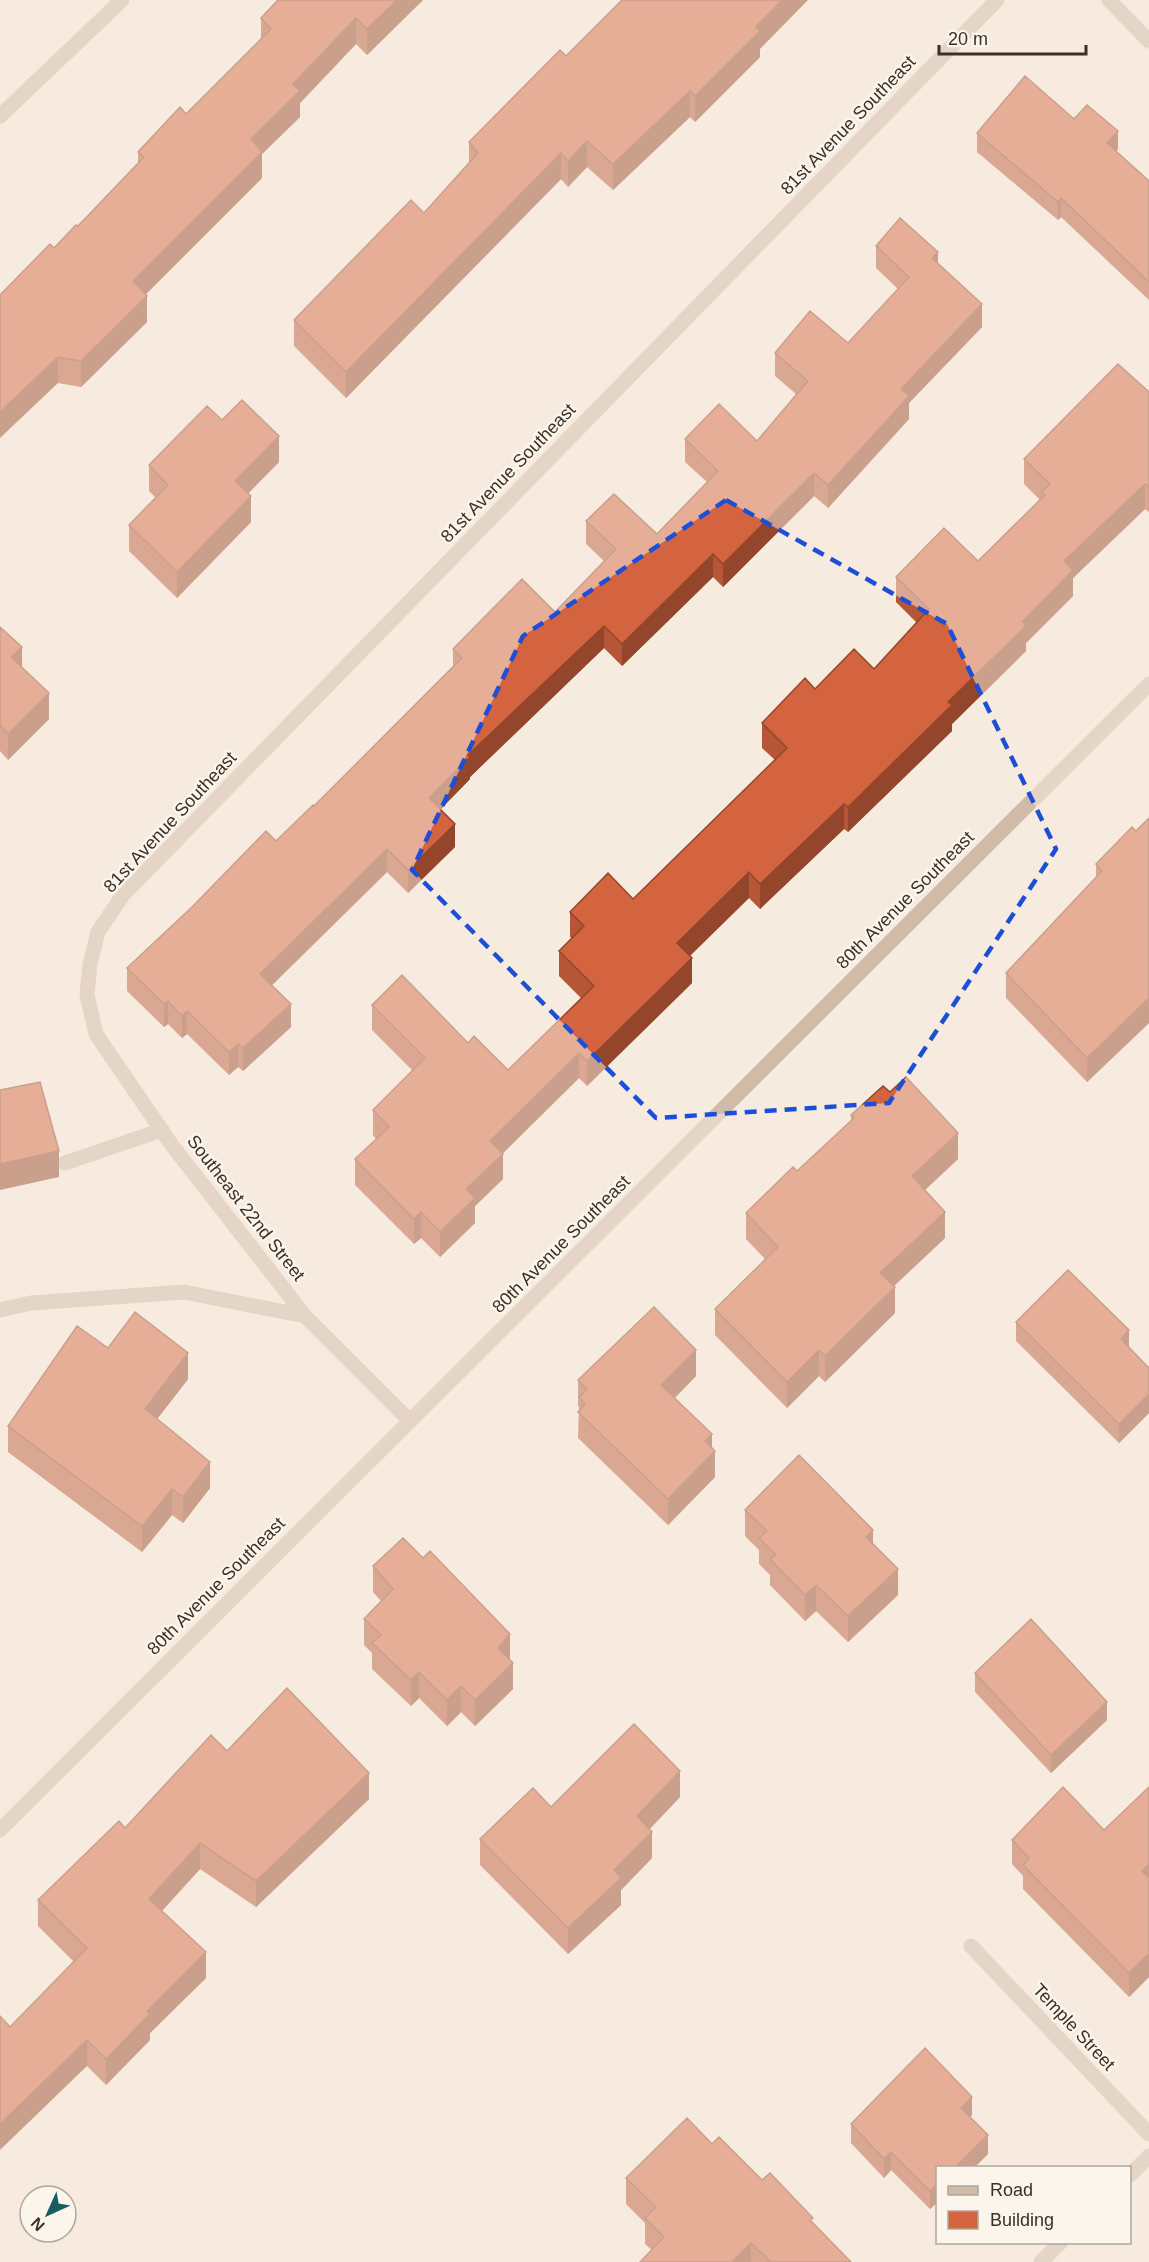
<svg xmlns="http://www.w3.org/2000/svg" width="1149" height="2262" font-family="Helvetica,sans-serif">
  <rect width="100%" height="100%" fill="#f5ebde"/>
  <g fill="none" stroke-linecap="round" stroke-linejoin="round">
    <path stroke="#d0baa8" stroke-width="15" d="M65 1163 162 1130"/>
    <path stroke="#d0baa8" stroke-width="15" d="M1109 0 1149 41
      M0 116 122 0
      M0 1310 31 1303 184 1292 305 1316
      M410 1421 305 1316 171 1144 96 1034 87 995 90 964 98 932 123 895 997 0
      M0 1830 1149 684
      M971 1946 1149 2134
      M1130 2175 1149 2156
      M1041 2262 1061 2242"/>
  </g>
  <path fill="#b55636" d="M278 0H423L367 55 356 44 300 103V117L262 154V178L146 294 147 322 81 387 58 383 54 248 78 226 138 163V152L186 114 261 39V18Z
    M760 49V57L695 122 690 117 613 190 587 167 568 187 561 179 346 398 294 346V320L424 213 469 164V142L566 56Z
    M1074 119 1118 149 1116 151 1149 181V300L1061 217 1058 220 977 152V133Z
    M876 246 938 263 982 327 909 403V419L828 508 814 496 723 587 713 577 622 666 604 648 470 777V779L440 810 455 847 408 893 387 872 271 986 291 1027 243 1071 238 1067 229 1075 187 1034 182 1038 168 1024 164 1027 127 991V968L276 841 314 806 453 666V649L555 612 604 561 586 544V521L657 534 707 482 685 462V439L757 441 796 394 775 376V353L848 343 898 289 876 268Z
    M1149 392V512L1145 509 1073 578V596L1026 643V651L952 724V731L848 832 844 829 760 909 749 898 690 956 692 983 587 1086 579 1078 502 1154 503 1179 475 1206V1223L440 1257 421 1238 414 1244 355 1185V1159L376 1139 373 1135V1110L413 1071 372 1030V1005L468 1043 508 1070 581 998 559 976V951L572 938 570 937V912L633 899 775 760 762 748V723L815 689 874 669 917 623 896 602V577L978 561 1040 500 1024 484V459Z
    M222 420 279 462 248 493 251 522 177 598 129 551V525L156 498 149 491V465Z
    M0 627 49 719 8 760 0 751Z
    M1149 818V1023L1087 1082 1006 998V973L1096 878V864L1136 831Z
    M851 1115 958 1159 925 1190 945 1238 894 1286 895 1313 825 1382 819 1376 787 1408 715 1335V1309L765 1259 746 1239V1213L797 1171 851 1121Z
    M1016 1322 1129 1348 1149 1368V1413L1119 1443 1016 1341Z
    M108 1348 188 1379 157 1419 210 1488 183 1523 172 1515 142 1552 8 1452V1426Z
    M696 1376 675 1398 712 1448 715 1477 668 1525 578 1438 579 1407 578 1406V1380Z
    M745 1510 873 1545 898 1595 848 1642 816 1611 805 1621 770 1585V1575L759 1564V1550L745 1536Z
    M373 1566 510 1660 513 1689 475 1726 461 1712 447 1726 419 1698 411 1706 372 1669V1653L364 1645V1619L381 1601 373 1592Z
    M975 1673 1107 1720 1051 1773 975 1692Z
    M227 1751 369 1799 256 1907 200 1869 162 1911 206 1978 150 2033V2040L106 2085 87 2066 10 2027 74 1962 38 1926V1900L125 1828Z
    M1149 1787V1977L1129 1997 1023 1889V1876L1012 1864V1840L1104 1830Z
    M680 1797 649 1830 652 1858 621 1890V1905L568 1954 480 1865V1839L551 1807Z
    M972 2115 970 2117 988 2154 930 2209 891 2170 884 2178 851 2143V2124Z
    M712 2144 762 2180 813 2223 851 2262H640L652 2250 645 2244V2223L626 2204V2178Z"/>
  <path fill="#94462c" d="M397 0H423L367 55V29Z
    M782 0H808L760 49V57L695 122V96L756 27Z
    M356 18V44L300 103V117L262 154V178L133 307V281L251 139 293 84Z
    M690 91V117L613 190V164Z
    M1118 131V149L1107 161V143Z
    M587 141V167L568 187V161Z
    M561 153V179L346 398V372Z
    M1061 198V217L1058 220V202Z
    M938 252V275L932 258Z
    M147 296V322L81 387V361Z
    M982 304V327L909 403V419L828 508V485L901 389Z
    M58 357V383L0 438V412Z
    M279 436V462L235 507V481Z
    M814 473V496L723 587V564Z
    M1145 484V509L1073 578V596L1026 643V651L952 724V731L848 832V807L948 702 1023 621 1064 561Z
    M251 496V522L177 598V572Z
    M713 554V577L622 666V644Z
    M604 626V648L470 777V779L429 821V798L468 755Z
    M22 647V673L11 657Z
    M49 693V719L8 760V734Z
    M844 804V829L760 909V884Z
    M455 824V847L408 893V870Z
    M387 849V872L260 997V974Z
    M749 872V898L677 968V943Z
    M692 958V983L587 1086V1061Z
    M1149 998V1023L1087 1082V1058Z
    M168 1001V1024L164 1027V1004Z
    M291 1004V1027L243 1071V1048Z
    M187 1011V1034L182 1038V1016Z
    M238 1044V1067L229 1075V1052Z
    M579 1053V1078L490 1166V1141Z
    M958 1133V1159L912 1202V1176Z
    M59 1151V1177L0 1190V1164Z
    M503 1154V1179L475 1206V1223L440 1257V1232L466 1189Z
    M421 1212V1238L414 1244V1219Z
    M945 1212V1238L880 1299V1273Z
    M895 1287V1313L825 1382V1356Z
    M1129 1330V1349L1121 1339Z
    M696 1350V1376L661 1411V1385Z
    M819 1350V1376L787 1408V1382Z
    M188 1353V1379L145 1435V1409Z
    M1149 1394V1413L1119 1443V1424Z
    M712 1434V1454L715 1451V1477L668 1525V1499L705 1441Z
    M210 1462V1488L183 1523V1497Z
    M172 1489V1515L142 1552V1526Z
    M873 1530V1556L866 1537Z
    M898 1569V1595L848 1642V1616Z
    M816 1585V1611L805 1621V1595Z
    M510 1634V1660L498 1648Z
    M513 1663V1689L475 1726V1700Z
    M419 1672V1698L411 1706V1680Z
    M461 1686V1712L447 1726V1700Z
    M1107 1702V1720L1051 1773V1755Z
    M680 1771V1797L637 1842V1816Z
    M369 1773V1799L256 1907V1881Z
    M652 1832V1858L621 1890V1905L568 1954V1928L614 1870Z
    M200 1843V1869L149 1925V1899Z
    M1149 1864V1889L1142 1871Z
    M206 1952V1978L150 2033V2040L106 2085V2059L147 2011Z
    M1149 1953V1977L1129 1997V1973Z
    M87 2040V2066L0 2150V2124Z
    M972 2097V2115L961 2127V2108Z
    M988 2135V2154L974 2168H954Z
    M891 2152V2170L884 2178V2159Z
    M938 2184V2202L930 2209V2191Z
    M751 2243V2262H732Z"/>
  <path fill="#d3643f" stroke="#94462c" stroke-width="1.5" d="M278 0H397L367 29 356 18 293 84 300 91 251 139 262 152 133 281 147 296 81 361 58 357 0 412V295L50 244 54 248 76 225 78 226 144 157 138 152 180 107 186 114 271 29 261 18Z
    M622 0H782L756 27 760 31 695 96 690 91 613 164 587 141 568 161 561 153 346 372 294 320 411 200 424 213 478 153 469 142 560 50 566 56Z
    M1025 76 1074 119 1087 105 1118 131 1107 143 1149 181V282L1061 198 1058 202 977 133Z
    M900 218 938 252 932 258 982 304 901 389 909 396 828 485 814 473 723 564 713 554 622 644 604 626 468 755 470 757 429 798 455 824 408 870 387 849 260 974 291 1004 243 1048 238 1044 229 1052 187 1011 182 1016 168 1001 164 1004 127 968 192 907 266 831 276 841 313 805 314 806 462 658 453 649 522 579 555 612 616 549 586 521 614 494 657 534 718 471 685 439 719 404 757 441 808 381 775 353 810 311 848 343 909 277 876 246Z
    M1118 364 1149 392V487L1145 484 1064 561 1073 570 1023 621 1026 626 948 702 952 705 848 807 844 804 760 884 749 872 677 943 692 958 587 1061 579 1053 490 1141 503 1154 466 1189 475 1198 440 1232 421 1212 414 1219 355 1159 389 1127 373 1110 425 1058 372 1005 402 975 468 1043 474 1036 508 1070 594 986 559 951 584 926 570 912 608 873 633 899 787 748 762 723 805 678 815 689 854 649 874 669 929 609 896 577 944 528 978 561 1045 495 1042 492 1050 484 1024 459Z
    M242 400 279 436 235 481 251 496 177 572 129 525 168 485 149 465 207 406 222 420Z
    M0 627 22 647 11 657 49 693 8 734 0 725Z
    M1149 818V998L1087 1058 1006 973 1102 871 1096 864 1132 827 1136 831Z
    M906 1077 958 1133 912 1176 945 1212 880 1273 895 1287 825 1356 819 1350 787 1382 715 1309 778 1247 746 1213 793 1167 797 1171 854 1118 851 1115 883 1086 890 1092Z
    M40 1082 59 1151 0 1164V1090Z
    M1068 1270 1129 1330 1121 1339 1149 1368V1394L1119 1424 1016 1322Z
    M654 1307 696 1350 661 1385 712 1434 705 1441 715 1451 668 1499 578 1412 585 1404 579 1397 587 1390 578 1380Z
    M135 1312 188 1353 145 1409 210 1462 183 1497 172 1489 142 1526 8 1426 77 1326 108 1348Z
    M799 1455 873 1530 866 1537 898 1569 848 1616 816 1585 805 1595 770 1559 776 1555 759 1538 767 1531 745 1510Z
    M403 1538 423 1558 430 1551 510 1634 498 1648 513 1663 475 1700 461 1686 447 1700 419 1672 411 1680 372 1643 381 1635 364 1619 393 1589 373 1566Z
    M1031 1619 1107 1702 1051 1755 975 1673Z
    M287 1688 369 1773 256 1881 200 1843 149 1899 206 1952 147 2011 150 2014 106 2059 87 2040 0 2124V2016L10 2027 87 1948 38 1900 119 1821 125 1828 211 1735 227 1751Z
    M634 1724 680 1771 637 1816 652 1832 614 1870 621 1878 568 1928 480 1839 533 1788 551 1807Z
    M1063 1787 1104 1830 1149 1787V1864L1142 1871 1149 1878V1953L1129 1973 1023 1865 1029 1858 1012 1840Z
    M925 2048 972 2097 961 2108 988 2135 954 2168H938V2184L930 2191 891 2152 884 2159 851 2124Z
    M687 2118 712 2144 719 2137 762 2180 770 2173 813 2218 810 2220 851 2262H771L751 2243 732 2262H640L664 2237 645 2218 656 2207 626 2178Z"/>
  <path d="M0 0H1149V2262H0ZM726 500 947 624 1056 849 889 1103 656 1118 412 870 523 636Z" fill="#f5ebde" fill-opacity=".55" fill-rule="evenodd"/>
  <path fill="none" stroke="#1d4ed8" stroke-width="4.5" stroke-dasharray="12 8" stroke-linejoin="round" d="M726 500 947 624 1056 849 889 1103 656 1118 412 870 523 636Z"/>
  <g text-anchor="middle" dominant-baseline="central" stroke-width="5" stroke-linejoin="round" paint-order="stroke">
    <g font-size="18" fill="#3c2f29" stroke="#fcf5ec">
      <text transform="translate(848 125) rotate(-46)">81st Avenue Southeast</text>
      <text transform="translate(508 473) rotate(-46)">81st Avenue Southeast</text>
      <text transform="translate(170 822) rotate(-47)">81st Avenue Southeast</text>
      <text transform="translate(905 900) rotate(-45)">80th Avenue Southeast</text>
      <text transform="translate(246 1208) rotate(52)">Southeast 22nd Street</text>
      <text transform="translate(561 1244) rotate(-45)">80th Avenue Southeast</text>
      <text transform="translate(216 1586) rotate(-45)">80th Avenue Southeast</text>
      <text transform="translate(1074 2027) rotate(47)">Temple Street</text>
    </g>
  </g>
  <rect x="936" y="2166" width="195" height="78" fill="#fcf5ec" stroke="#afa69e" stroke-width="1.5"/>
  <rect x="948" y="2186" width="30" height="9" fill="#d0baa8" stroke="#afa69e" stroke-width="1.5"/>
  <text x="990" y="2196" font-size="18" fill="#3c2f29">Road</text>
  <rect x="948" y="2211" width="30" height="18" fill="#d3643f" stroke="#afa69e" stroke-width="1.5"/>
  <text x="990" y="2226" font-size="18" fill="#3c2f29">Building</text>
  <g transform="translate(48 2214) rotate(225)"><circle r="28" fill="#fcf5ec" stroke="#afa69e" stroke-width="1.5"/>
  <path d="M0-4.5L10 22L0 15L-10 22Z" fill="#195d63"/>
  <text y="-9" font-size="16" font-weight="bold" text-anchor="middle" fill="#3c2f29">N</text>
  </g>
  <path d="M939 45v9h147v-9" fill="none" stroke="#3c2f29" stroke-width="3"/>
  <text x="948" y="45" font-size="18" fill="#3c2f29" stroke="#fcf5ec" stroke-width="4.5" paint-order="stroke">20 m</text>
</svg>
